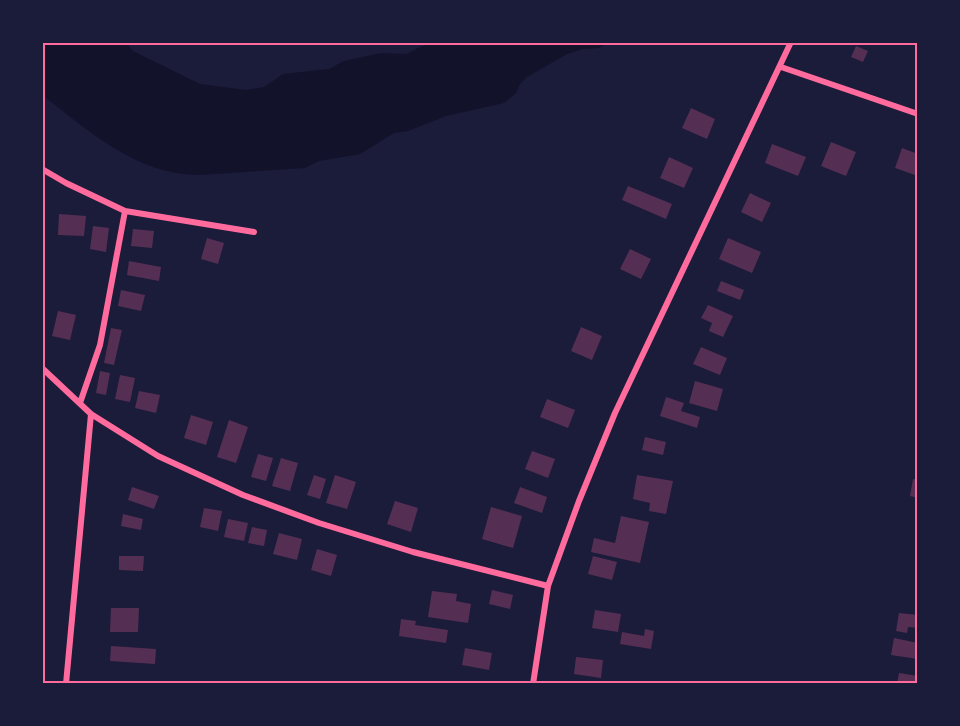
<svg xmlns="http://www.w3.org/2000/svg" width="960" height="726" font-family="Montserrat,sans-serif">
  <rect width="100%" height="100%" fill="#1b1b3a"/>
  <path fill="#12122b" d="M42 42H125L133 51 200 84 246 90 264 87 283 74 329 69 344 61 381 53 407 54 420 47 436 42H609L599 48 583 49 567 54 527 77 520 84 516 93 504 103 446 116 408 131 394 133 360 154 319 161 305 168 199 175C137 175 89 131 42 95Z"/>
  <path fill="#542f53" d="M856 46 868 51 863 62 851 57Z
    M691 108 715 119 707 139 682 128Z
    M831 142 856 152 846 176 821 166Z
    M772 144 806 157 798 176 765 163Z
    M902 148 918 154V176L895 168Z
    M669 157 693 168 684 188 660 178Z
    M628 186 672 204 666 219 622 200Z
    M750 193 771 203 762 222 741 212Z
    M59 214 86 216 84 236 58 235Z
    M93 226 109 228 106 252 90 249Z
    M133 229 154 231 152 248 131 246Z
    M207 238 224 243 218 264 201 259Z
    M728 238 761 252 752 273 719 259Z
    M630 249 651 259 641 279 620 269Z
    M129 261 161 267 159 281 127 275Z
    M721 281 744 290 740 300 717 291Z
    M121 290 145 295 141 311 118 306Z
    M708 305 733 316 723 337 709 331 712 323 701 318Z
    M58 311 76 315 70 340 52 336Z
    M581 327 602 336 592 360 571 351Z
    M111 328 122 330 114 365 104 363Z
    M701 347 727 358 720 375 693 364Z
    M100 371 110 373 106 395 96 393Z
    M120 375 135 378 130 402 115 399Z
    M695 381 723 389 717 411 689 403Z
    M139 391 160 395 156 413 135 408Z
    M666 397 684 403 681 411 700 417 697 428 660 416Z
    M547 399 575 410 568 428 540 417Z
    M191 415 213 422 206 445 184 438Z
    M229 420 248 427 236 463 217 457Z
    M645 437 666 442 663 455 642 450Z
    M532 451 555 459 548 478 525 469Z
    M258 454 273 458 266 481 251 477Z
    M281 458 298 463 290 491 272 486Z
    M314 475 326 479 320 499 307 495Z
    M335 475 356 482 347 509 326 503Z
    M637 475 673 481 666 514 649 511 650 503 633 499Z
    M913 479 918 480V498L910 496Z
    M132 487 159 496 154 509 128 500Z
    M520 487 547 497 542 513 514 503Z
    M395 501 418 508 411 532 387 524Z
    M491 507 522 516 513 548 482 539Z
    M204 508 222 511 218 531 200 527Z
    M123 514 143 519 141 530 121 526Z
    M621 516 649 522 640 563 591 552 594 538 615 543Z
    M228 519 248 523 244 541 224 537Z
    M252 527 267 530 264 546 248 543Z
    M279 533 302 539 297 560 273 554Z
    M317 549 337 555 331 576 311 570Z
    M119 556H144L143 571 119 570Z
    M593 556 617 562 612 580 588 574Z
    M492 590 513 595 510 609 489 604Z
    M432 591 457 594 456 601 471 604 468 623 428 617Z
    M111 608H139L138 632H110Z
    M595 610 621 614 618 632 592 628Z
    M899 613 918 615V628L908 627 907 633 896 631Z
    M401 619 416 621 415 625 448 630 446 643 399 636Z
    M645 629 654 631 651 649 620 644 622 632 644 636Z
    M894 638 918 643V659L891 655Z
    M111 646 156 649 155 664 110 661Z
    M465 648 492 653 489 670 462 665Z
    M576 657 603 660 601 678 574 674Z
    M899 673 918 676V684H897Z"/>
  <g fill="none" stroke-linecap="round" stroke-linejoin="round">
    <path stroke="#ff6b9d" stroke-width="6" d="M781 67 918 114
      M42 169 66 183 125 211 100 345 80 403
      M125 211 254 232
      M42 368 91 414 158 456 243 495 319 523 413 552 548 586
      M66 684 91 414
      M533 684 548 586 579 501 615 413 791 42"/>
  </g>
  <rect width="960" height="726" fill="none" stroke="#1b1b3a" stroke-width="87"/>
  <rect x="44" y="44" width="872" height="638" fill="none" stroke="#ff6b9d" stroke-width="2"/>
</svg>
